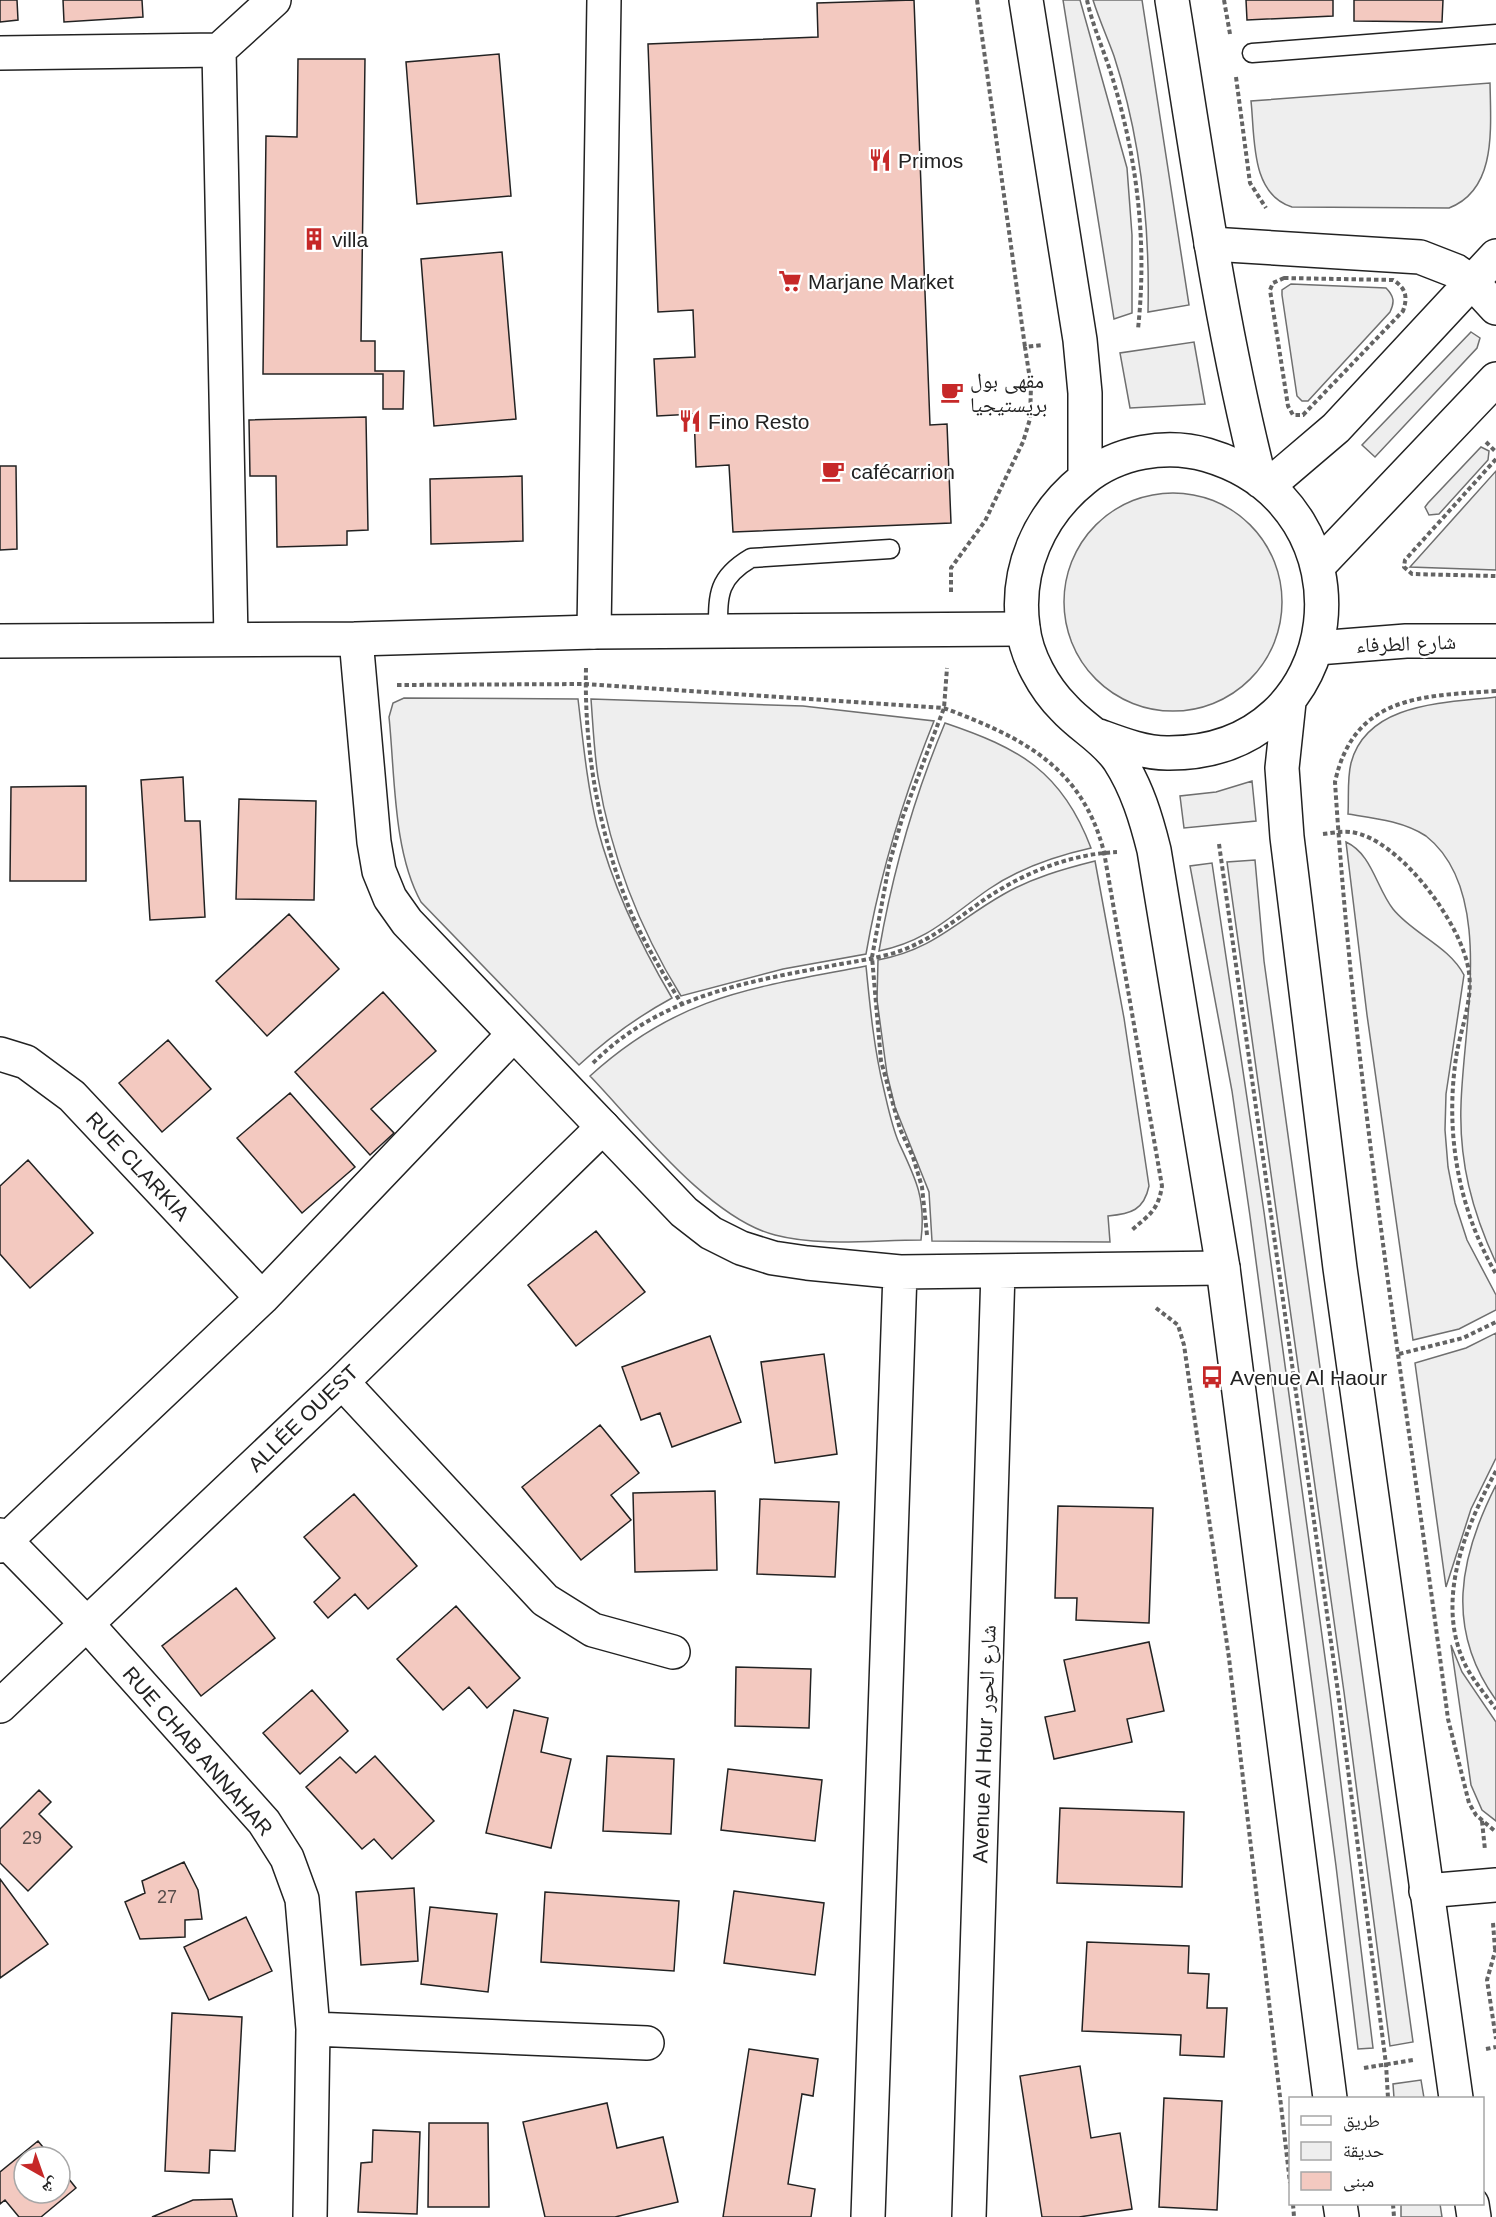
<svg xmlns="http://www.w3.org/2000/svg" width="1496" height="2217" font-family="Arial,'Noto Naskh Arabic',sans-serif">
  <rect width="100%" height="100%" fill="#fff"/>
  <path fill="#eee" stroke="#6f6f6f" stroke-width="1.5" d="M1063 0H1080L1127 168 1132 235V313L1114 319Z
    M1093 0H1142L1189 305 1148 312C1150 225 1141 139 1114 56 1107 37 1099 19 1093 0Z
    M1490 83C1491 132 1496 190 1449 208L1292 207C1250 194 1255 137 1251 101Z
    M1291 284 1386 288C1394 296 1395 302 1390 312L1308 401H1302L1297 396 1282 295V290Z
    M1471 332 1480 338 1477 348 1375 457 1362 445Z
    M1194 342 1205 404 1130 408 1120 353Z
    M1481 447 1489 451 1488 460 1439 514 1429 515 1425 507 1428 503Z
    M1496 471V570L1410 567Z
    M1064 602a109 109 0 1 1 218 0a109 109 0 1 1-218 0Z
    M1496 697V1263C1472 1211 1459 1162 1461 1105 1463 1025 1496 891 1426 836 1403 821 1373 818 1348 814 1349 798 1347 779 1351 763 1367 702 1446 703 1496 697Z
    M404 698 578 699C583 741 587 784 597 826 613 888 640 944 672 998 637 1017 608 1038 579 1065L421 902C393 852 395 775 389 717L393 703Z
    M591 699 803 706 934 721C903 798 880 873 866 954L783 969 681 996C639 928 611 856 598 777 594 751 593 725 591 699Z
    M945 723C1019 748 1062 771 1091 848 1055 856 1020 868 989 889 950 916 928 941 879 951 893 870 913 799 945 723Z
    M1252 781 1256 821 1184 828 1180 796 1216 792Z
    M1346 842C1372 854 1376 887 1393 909 1413 934 1449 946 1464 975L1446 1094 1445 1130 1448 1167 1455 1203 1467 1240 1496 1295V1310L1459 1329 1413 1340 1367 1015Z
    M1255 860 1264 961 1413 2042 1390 2046 1344 1692 1227 862Z
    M1095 861 1124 1018 1149 1186C1144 1210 1131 1214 1108 1216L1110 1242 932 1241 929 1192 895 1107 887 1074 877 1000 878 960C935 949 956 921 1004 894 1032 878 1063 869 1095 861Z
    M1212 863 1264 1212 1330 1694 1373 2048 1358 2049 1336 1866 1250 1216 1232 1091 1190 866Z
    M866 966C870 1007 874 1049 884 1090 888 1107 892 1127 899 1143 916 1179 926 1199 921 1240 874 1240 821 1247 775 1235 710 1219 636 1124 590 1076 679 995 753 988 866 966Z
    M1496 1333V1458L1471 1509 1446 1587 1415 1363 1466 1348Z
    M1496 1485V1700C1445 1629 1459 1558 1496 1485Z
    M1451 1645 1462 1672 1496 1722V1821L1482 1810 1471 1785Z
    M1421 2080 1424 2098H1394L1393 2084Z
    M1401 2204H1440L1442 2217H1401Z"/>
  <path fill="#f3c9c0" stroke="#222" stroke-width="1.5" d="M0 0H17L18 20 0 22Z
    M63 0H142L143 17 64 22Z
    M914 0 930 425 947 424 951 523 733 532 729 465 696 467 694 414 657 416 654 359 695 357 693 310 658 312 648 44 818 37 817 3Z
    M1246 0H1333V16L1247 20Z
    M1354 0H1443L1442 22 1354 21Z
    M499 54 511 196 417 204 406 62Z
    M298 59H365L361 341H375V371H404L403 409H383V374H263L266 136 297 137Z
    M502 252 516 419 434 426 421 259Z
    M366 417 368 530 347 531V545L277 547 276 476H250L249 420Z
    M0 466H16L17 549 0 550Z
    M522 476 523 541 431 544 430 479Z
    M183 777 185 821H200L205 917 150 920 141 780Z
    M86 786V881H10L11 787Z
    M239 799 316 801 314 900 236 899Z
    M289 914 339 969 267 1036 216 981Z
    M383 992 436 1051 371 1109 394 1133 370 1155 295 1072Z
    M168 1040 211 1089 162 1132 119 1083Z
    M290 1093 355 1167 302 1213 237 1138Z
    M28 1160 93 1233 30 1288 0 1254V1186Z
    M596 1231 645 1292 576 1346 528 1285Z
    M710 1336 741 1422 672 1447 660 1413 641 1420 622 1367Z
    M824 1354 837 1454 775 1463 761 1362Z
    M600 1425 639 1473 611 1495 631 1520 581 1560 522 1487Z
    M715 1491 717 1570 635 1572 633 1493Z
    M354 1494 417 1566 368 1609 355 1594 328 1618 314 1602 340 1578 304 1537Z
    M760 1499 839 1502 835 1577 757 1574Z
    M1058 1506 1153 1508 1149 1623 1076 1620 1077 1598H1055Z
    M236 1588 275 1638 201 1696 162 1646Z
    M456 1606 520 1678 487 1708 469 1687 443 1710 397 1659Z
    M1149 1642 1164 1711 1127 1719 1132 1742 1054 1759 1045 1717 1075 1711 1064 1660Z
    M736 1667 811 1669 809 1728 735 1726Z
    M312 1690 348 1731 300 1774 263 1733Z
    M514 1710 548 1718 541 1752 571 1759 551 1848 486 1833Z
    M375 1756 434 1821 392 1859 374 1839 362 1849 306 1787 340 1757 356 1773Z
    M607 1756 674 1759 671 1834 603 1831Z
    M728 1769 822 1780 815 1841 721 1830Z
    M39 1790 51 1802 39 1814 72 1847 28 1891 0 1863V1829Z
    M1060 1808 1184 1812 1182 1887 1057 1883Z
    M184 1862 198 1890 202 1919 185 1920V1937L140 1939 125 1902 145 1893 142 1881Z
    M0 1879 48 1944 0 1978Z
    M414 1888 418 1961 361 1965 356 1892Z
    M734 1891 824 1903 815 1975 724 1963Z
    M545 1892 679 1901 674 1971 541 1962Z
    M430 1907 497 1914 488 1992 421 1984Z
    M246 1917 272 1971 209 2000 184 1947Z
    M1087 1942 1189 1946 1188 1973 1209 1974 1207 2008H1227L1224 2057 1180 2055 1181 2035 1082 2031Z
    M172 2013 242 2017 235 2151 210 2150 209 2173 165 2171Z
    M749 2049 818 2059 813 2096 802 2094 788 2184 815 2189 811 2217H723Z
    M1080 2066 1091 2138 1120 2133 1132 2209 1079 2217H1042L1020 2076Z
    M1164 2098 1222 2101 1217 2210 1159 2207Z
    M607 2103 617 2148 663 2137 678 2202 615 2217H545L523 2122Z
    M429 2123H488L489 2207H428Z
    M373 2130 420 2132 417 2214 358 2212 361 2163 372 2162Z
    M38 2141 51 2157H24V2193H60V2168L76 2188 41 2217H19L5 2200 0 2204V2172Z
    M232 2199 237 2217H152L193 2200Z"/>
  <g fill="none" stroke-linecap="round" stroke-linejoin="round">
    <g stroke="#222" stroke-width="21">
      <path id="service" d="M1252 53 1496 34
        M718 631C718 595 717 578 751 558L890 549"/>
    </g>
    <g stroke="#222" stroke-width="36">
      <path id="minor" d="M219 50 231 639
        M0 53 219 50 274 0
        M1211 244 1420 257 1456 271 1472 282 1496 308
        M1268 486 1336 428 1496 256
        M1318 566 1496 379
        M594 632 604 0
        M0 1054 26 1062 72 1096 262 1298
        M342 1382 545 1600 593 1630 673 1652
        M0 1535 87 1624 264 1822 287 1858 302 1899 313 2029 310 2217
        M0 1546 262 1298 513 1035
        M0 1706 342 1382 603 1127
        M1426 1891 1496 1885
        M313 2029 647 2043"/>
    </g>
    <g stroke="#222" stroke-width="36">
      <path id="tertiary" d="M356 639 374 842 379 871 390 898 407 922 684 1212 711 1233 741 1248 773 1258 807 1263 900 1272 1223 1268
        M0 641 356 639 594 632 1023 629
        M1317 648 1406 641H1496
        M868 2217 900 1272
        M969 2217 998 1271"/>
    </g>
    <g stroke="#222" stroke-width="36">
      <path id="primary" d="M1026 0 1080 340 1085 393V478
        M1172 0C1198 161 1220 323 1260 481
        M1289 702 1282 768 1287 837 1340 1268 1456 2098
        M1099 736C1121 744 1144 753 1167 753 1352 755 1378 505 1207 455 1166 443 1117 452 1084 479 1039 515 1015 570 1023 627 1026 656 1044 688 1064 708 1081 727 1104 738 1119 760 1137 788 1146 818 1154 850L1223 1268 1330 2098
        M1340 2204 1342 2217
        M1472 2204 1474 2217"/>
    </g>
    <path stroke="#646464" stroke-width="4" stroke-dasharray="4.5 3" stroke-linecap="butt" d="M977 0 1025 347
      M1087 0C1093 28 1106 55 1114 83 1138 164 1147 245 1138 329
      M1224 0 1230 34
      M1236 77 1250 183 1266 208
      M1284 278 1393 280C1406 288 1408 297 1403 311L1303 415H1293L1288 406 1270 290 1273 283Z
      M1486 442 1496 452
      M1496 459 1405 560 1404 567 1412 574 1496 576
      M951 592V568L985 521 1023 442 1030 419 1031 386 1025 347 1042 345
      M586 668C584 751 599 833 630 910 644 943 663 973 681 1003
      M397 685 586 684 944 708C1021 737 1082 766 1104 852L1162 1186C1158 1212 1148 1215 1131 1231
      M1496 691C1422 696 1354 695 1335 782 1355 1096 1408 1407 1448 1719L1469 1803 1476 1815 1496 1832
      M1323 834C1332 833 1342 831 1351 832 1399 838 1464 926 1469 973 1473 1001 1460 1030 1456 1058 1445 1133 1458 1208 1496 1274
      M1219 844 1338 1692 1386 2064 1388 2098
      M593 1063C657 999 739 983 825 967 849 962 877 959 900 951 930 940 953 922 978 904 1018 875 1068 854 1117 852
      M927 1235 922 1187 913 1157 900 1129 881 1061 872 957 889 865 902 819 944 708 947 668
      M1156 1308 1178 1325 1184 1345 1229 1658 1290 2183
      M1399 1354 1463 1338 1496 1322
      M1496 1471C1466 1526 1436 1597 1463 1660 1471 1678 1484 1693 1496 1709
      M1482 1821 1485 1850
      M1493 1923 1495 1949
      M1496 1948 1487 1980 1496 2039
      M1486 2049 1496 2047
      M1364 2068 1413 2060
      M1293 2204 1294 2217
      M1393 2204 1394 2217"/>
    <use href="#service" stroke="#fff" stroke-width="18"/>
    <use href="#minor" stroke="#fff" stroke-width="33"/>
    <use href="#tertiary" stroke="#fff" stroke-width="33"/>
    <use href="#primary" stroke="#fff" stroke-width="33"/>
  </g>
  <defs>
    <g id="restaurant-bare" transform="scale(1.8)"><path d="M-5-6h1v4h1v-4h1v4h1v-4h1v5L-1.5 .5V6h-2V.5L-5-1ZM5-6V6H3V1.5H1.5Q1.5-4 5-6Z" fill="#c62828" stroke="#fff" stroke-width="2.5" paint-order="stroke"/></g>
    <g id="building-bare" transform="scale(1.8)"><path d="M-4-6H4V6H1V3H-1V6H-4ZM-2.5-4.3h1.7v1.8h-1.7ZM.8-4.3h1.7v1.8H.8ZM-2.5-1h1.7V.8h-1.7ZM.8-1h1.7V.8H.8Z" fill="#c62828" stroke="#fff" stroke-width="2.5" paint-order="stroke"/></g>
    <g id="supermarket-bare" transform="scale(1.8)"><path d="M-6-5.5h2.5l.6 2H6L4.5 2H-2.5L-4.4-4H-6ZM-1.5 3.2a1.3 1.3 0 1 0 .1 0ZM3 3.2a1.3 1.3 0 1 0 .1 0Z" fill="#c62828" stroke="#fff" stroke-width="2.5" paint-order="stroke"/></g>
    <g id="cafe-bare" transform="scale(1.8)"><path d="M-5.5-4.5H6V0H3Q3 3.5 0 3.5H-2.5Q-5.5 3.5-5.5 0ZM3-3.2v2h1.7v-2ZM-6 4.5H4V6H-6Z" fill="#c62828" stroke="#fff" stroke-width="2.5" paint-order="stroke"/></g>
    <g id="bus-bare" transform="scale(1.8)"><path d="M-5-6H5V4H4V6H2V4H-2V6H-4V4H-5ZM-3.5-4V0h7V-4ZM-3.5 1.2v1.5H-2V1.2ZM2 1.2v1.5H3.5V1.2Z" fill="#c62828" stroke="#fff" stroke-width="2.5" paint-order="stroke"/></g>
  </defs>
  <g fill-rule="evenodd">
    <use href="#restaurant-bare" x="880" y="160"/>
    <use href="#building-bare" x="314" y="239"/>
    <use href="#supermarket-bare" x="790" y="281"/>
    <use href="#cafe-bare" x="952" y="392"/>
    <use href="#restaurant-bare" x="690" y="421"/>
    <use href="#cafe-bare" x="833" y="471"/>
    <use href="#bus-bare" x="1212" y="1377"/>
  </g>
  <g text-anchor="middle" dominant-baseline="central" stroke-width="4.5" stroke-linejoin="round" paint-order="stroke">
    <g font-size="18" fill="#564c4a">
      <text x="32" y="1838">29</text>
      <text x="167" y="1897">27</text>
    </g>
    <g font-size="21" fill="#222" stroke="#fff" text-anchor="start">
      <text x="898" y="160">Primos</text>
      <text x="332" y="239">villa</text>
      <text x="808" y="281">Marjane Market</text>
      <text x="970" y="380">مقهى بول<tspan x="970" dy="24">بريستيجيا</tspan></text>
      <text x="708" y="421">Fino Resto</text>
      <text x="851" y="471">cafécarrion</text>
      <text x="1230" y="1377">Avenue Al Haour</text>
    </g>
    <g font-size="21" fill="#222" stroke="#fff">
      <text transform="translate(1406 643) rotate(-2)">شارع الطرفاء</text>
      <text transform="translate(138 1166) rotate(47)">RUE CLARKIA</text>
      <text transform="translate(303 1418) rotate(-44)">ALLÉE OUEST</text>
      <text transform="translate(984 1744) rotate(-88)">Avenue Al Hour شارع الحور</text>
      <text transform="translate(198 1751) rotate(49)">RUE CHAB ANNAHAR</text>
    </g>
  </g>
  <rect x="1289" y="2097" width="195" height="108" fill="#ffffff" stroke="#a7a7a7" stroke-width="1.5"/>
  <rect x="1301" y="2116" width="30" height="9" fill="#ffffff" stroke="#a7a7a7" stroke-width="1.5"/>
  <text x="1343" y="2127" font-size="18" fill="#222222">طريق</text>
  <rect x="1301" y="2142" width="30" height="18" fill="#eeeeee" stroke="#a7a7a7" stroke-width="1.5"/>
  <text x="1343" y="2157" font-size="18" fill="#222222">حديقة</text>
  <rect x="1301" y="2172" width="30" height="18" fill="#f3c9c0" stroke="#a7a7a7" stroke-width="1.5"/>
  <text x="1343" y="2187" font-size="18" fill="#222222">مبنى</text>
  <g transform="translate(42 2175) rotate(140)"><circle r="28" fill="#ffffff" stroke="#a7a7a7" stroke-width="1.5"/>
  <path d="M0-4.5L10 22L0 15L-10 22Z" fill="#c62828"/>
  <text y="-9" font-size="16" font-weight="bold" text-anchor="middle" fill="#222222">ش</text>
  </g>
</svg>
